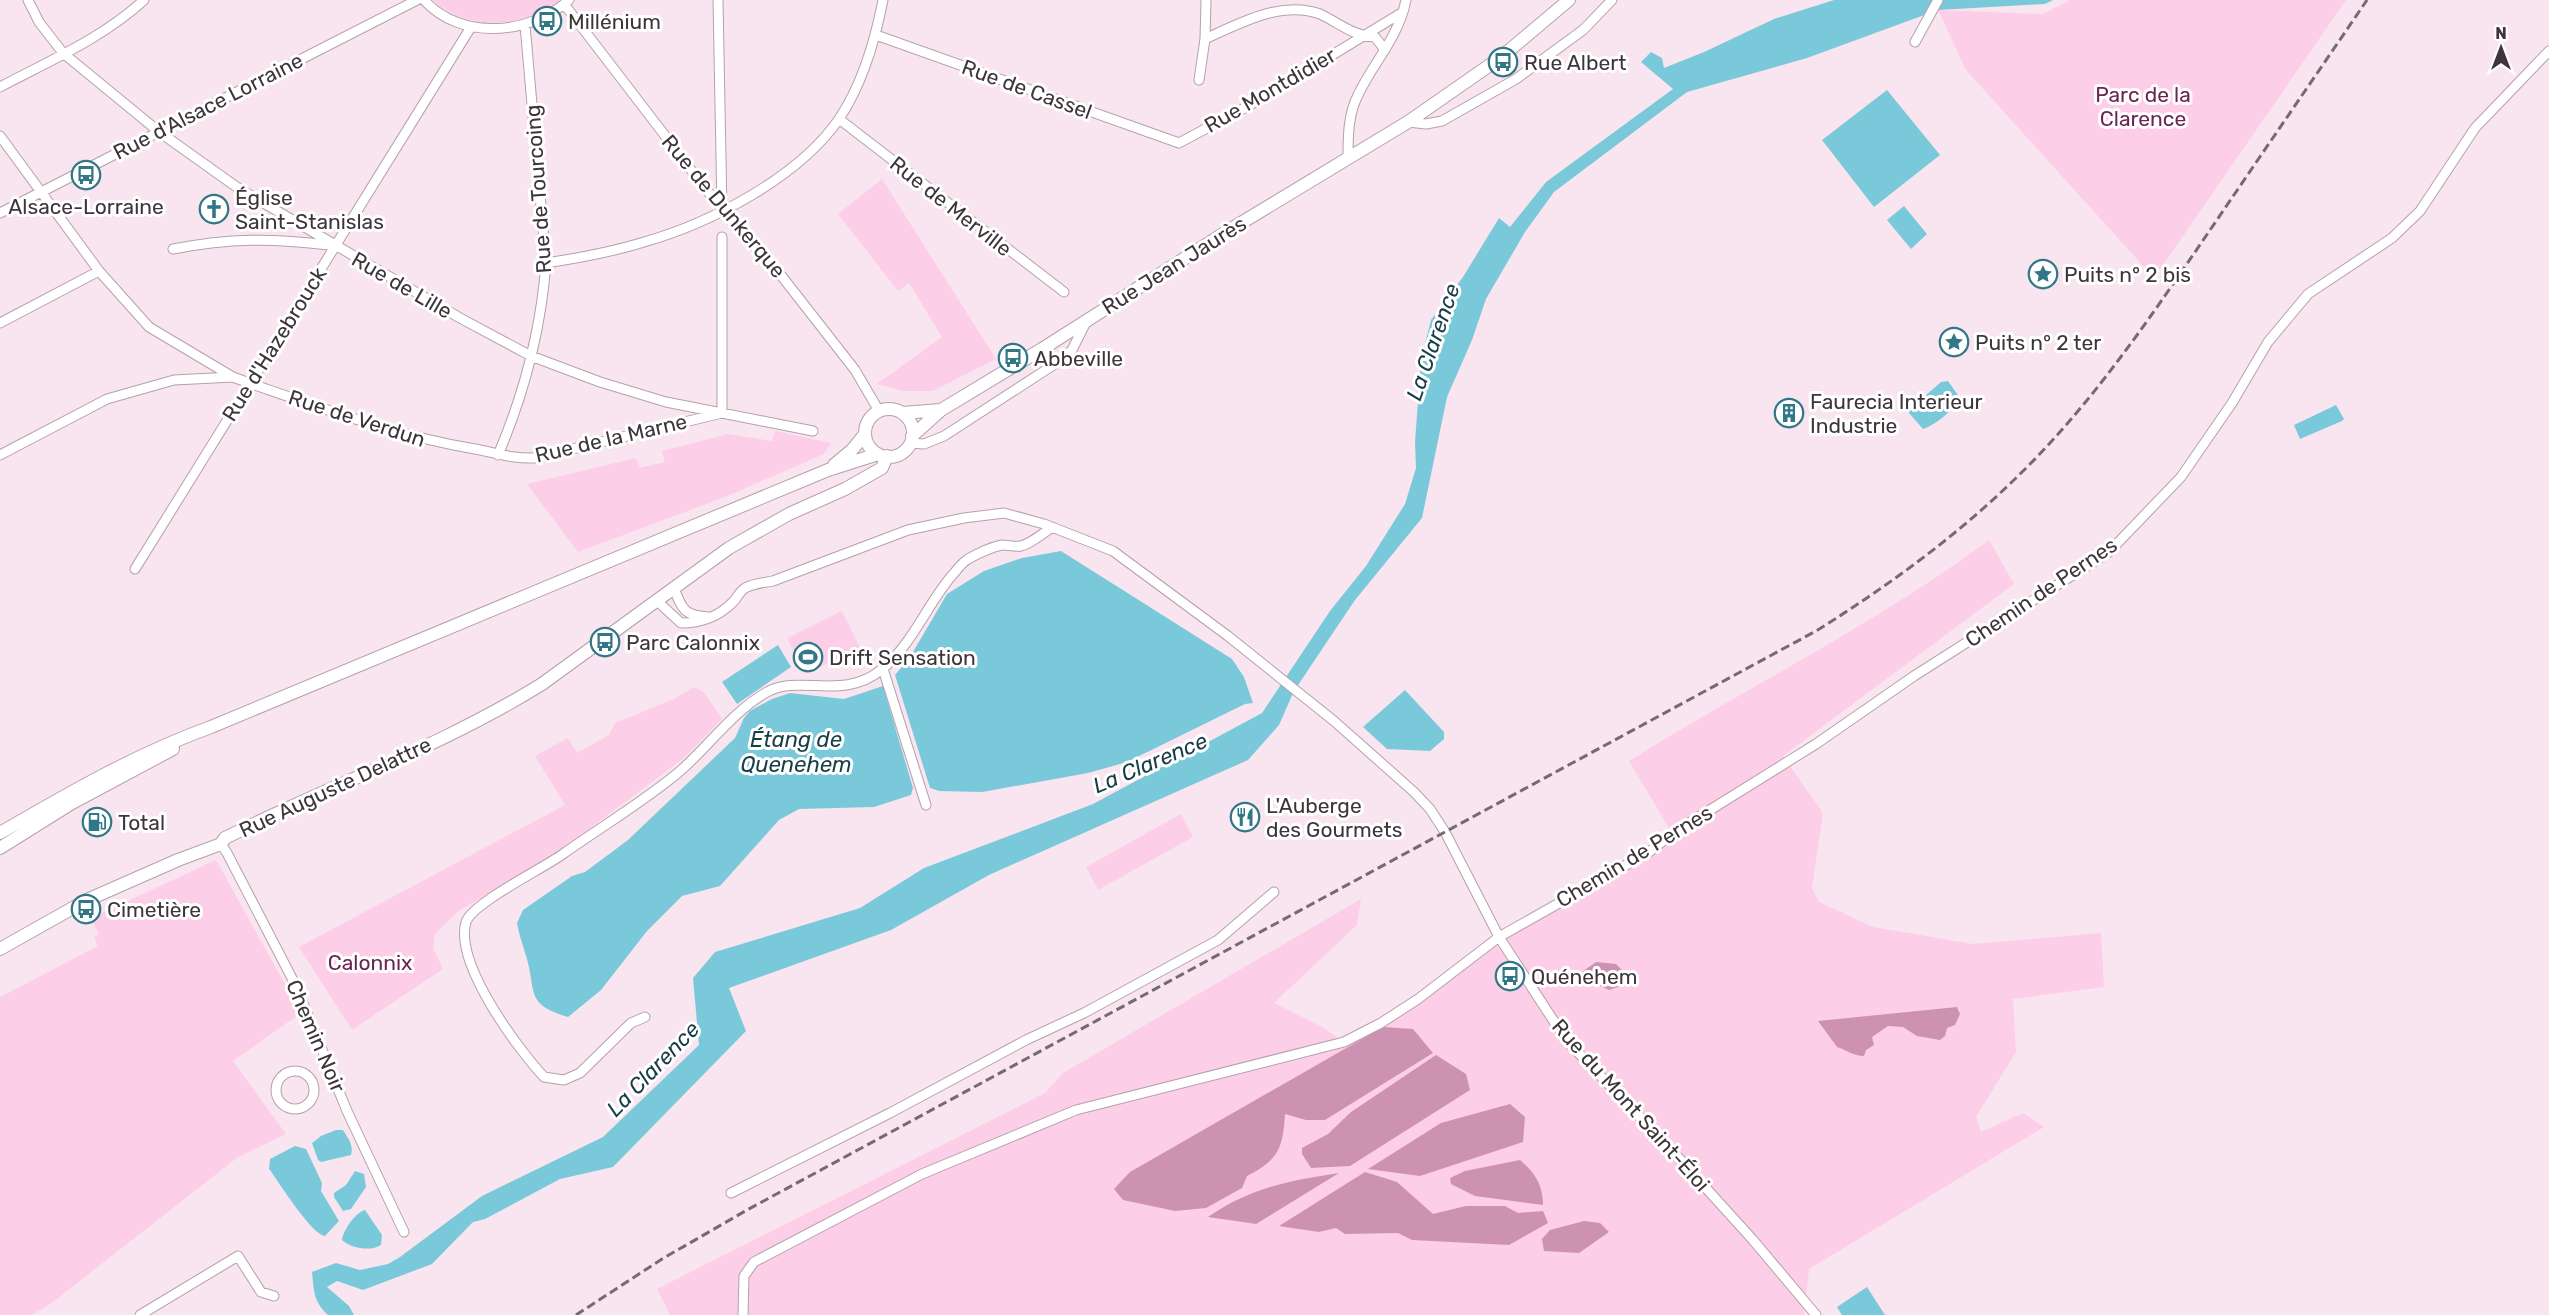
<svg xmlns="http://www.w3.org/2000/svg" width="2549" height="1315" font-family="Rubik,sans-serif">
  <rect width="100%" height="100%" fill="#f9e5ef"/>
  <path fill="#fdcee7" d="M433 0H562C527 28 466 32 433 0Z
    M2071 0H2346L2154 278 1966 70 1938 10 2043 14Z
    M882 179 996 359 933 391H904L877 384 942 337 909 283 898 291 838 214Z
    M775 431 831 443 824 454 725 497 578 552 527 484 636 458 639 468 665 462 662 451 728 434 772 441Z
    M1989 540 2014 584 1783 756 1823 813 1812 888 1819 902 1873 927 1973 944 2101 933 2104 987 2013 999 2016 1052 1976 1117 1981 1132 2023 1113 2044 1127 1809 1269 1804 1315H670L657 1289 1045 1093 1063 1073 1361 899 1357 925 1274 1003 1322 1027 1344 1042 1381 1023 1499 937 1672 833 1629 761C1748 687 1876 624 1989 540Z
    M842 611 860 648 805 674 787 638Z
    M694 687 704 692 722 719 684 758 553 856 457 912 435 934 433 948 443 969 352 1030 299 947 565 805 535 756 568 738 577 753 609 735 615 723 674 699Z
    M1181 814 1193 837 1098 890 1086 867Z
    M216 860 301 1013 233 1061 286 1134 238 1157 53 1302 32 1315H0V997L98 946 94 937 99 934 91 918Z"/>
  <path fill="#cd92b2" d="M1596 962 1616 964 1626 974 1621 986 1609 990 1596 984 1585 983 1582 972Z
    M1957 1007 1960 1014 1955 1025 1947 1028 1945 1036 1940 1040 1917 1036 1903 1027 1888 1026 1872 1037 1874 1045 1866 1050 1864 1056C1853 1056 1847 1050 1837 1047L1818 1021Z
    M1383 1027 1413 1029 1433 1053 1325 1120H1306L1285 1114C1283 1149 1278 1160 1247 1176L1242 1188 1206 1208 1175 1211 1123 1200 1114 1189 1130 1172Z
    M1436 1055 1466 1074 1470 1090 1350 1166 1311 1168 1302 1154V1148L1328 1134 1351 1112Z
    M1510 1104 1525 1117 1523 1142 1420 1176 1368 1169 1441 1123Z
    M1520 1160C1535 1173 1543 1185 1543 1205L1475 1196 1451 1184 1450 1178 1465 1171Z
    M1365 1172 1397 1182 1433 1214 1466 1206H1505L1518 1213 1543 1211 1548 1223 1509 1245 1412 1240 1398 1233 1345 1234 1336 1228 1319 1232 1279 1226Z
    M1339 1173 1256 1224 1208 1217C1251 1187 1289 1181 1339 1173Z
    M1584 1221 1600 1223 1609 1232 1579 1253 1544 1251 1542 1239 1550 1230Z"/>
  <path fill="#7ac9db" d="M1834 0H2053L2045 4 1938 10 1807 58 1687 92 1554 192 1525 232 1486 299 1472 340 1447 397 1422 518 1355 600 1294 691 1279 725 1248 760 989 875 891 930 729 988 746 1031 613 1167 560 1179 485 1219 473 1222 432 1264 363 1290 337 1281 327 1287 349 1306 354 1315H328C313 1301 314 1291 312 1272L336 1263 360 1270 388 1264 400 1257 482 1196 603 1137 699 1045 693 978 715 952 860 908 924 868 1093 804 1262 713 1330 611 1366 566 1405 504 1416 468 1415 442 1421 360 1431 320 1463 277 1499 218 1510 227 1546 182 1673 89 1641 62 1651 52 1662 58 1664 68 1704 52 1774 19Z
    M1887 90 1940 155 1874 207 1822 140Z
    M1904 206 1927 234 1911 249 1887 220Z
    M1948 381 1958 395C1957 408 1936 425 1923 429L1909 413V410L1941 382Z
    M2336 405 2344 419 2342 421 2300 439 2294 425Z
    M1061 551 1232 659 1244 677 1253 703 1245 704 1127 762 1088 773 982 792 939 791 930 788 895 675 910 657 947 594 984 571 1022 558Z
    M778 645 791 667 737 704 722 682Z
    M883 686 913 788 911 795 874 807 799 809 779 820 720 886 682 896 647 931 601 990 568 1017C524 1004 537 991 526 956 523 945 519 935 517 923L523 910 572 876 585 872 628 840 735 738 744 718 750 711 772 699 790 693 844 699Z
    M1405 690 1444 732V739L1430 751 1387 749 1363 727Z
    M336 1130H343C348 1138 354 1145 351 1155L321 1162 318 1160 312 1143 321 1136Z
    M295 1146 306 1149 322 1183 321 1191 339 1221 325 1236C311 1234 279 1182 269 1169L270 1159Z
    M355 1171 364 1174 366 1187 351 1209 343 1211 334 1197V1193L346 1185Z
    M365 1210 382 1235 381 1245C371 1252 350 1248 342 1240 343 1230 356 1212 365 1210Z
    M1867 1287 1885 1315H1842L1837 1307Z"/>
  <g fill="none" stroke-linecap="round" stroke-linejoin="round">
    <g stroke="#b4a1ab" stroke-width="11">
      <path id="street" d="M28 0 39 22 63 53 158 131 238 188 460 318 531 356 600 382 666 402 813 431
        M424 0C461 41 530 35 569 0
        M718 0 722 210
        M564 4 722 210 780 274 855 370 879 411
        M876 35 1179 143 1250 105 1403 12
        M1205 39C1240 23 1282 0 1320 14 1339 23 1353 36 1375 37L1385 50
        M1915 42 1938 0
        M1199 80 1205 39 1206 0
        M0 87C49 61 103 38 144 0
        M839 119 1064 292
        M1408 122 1426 124 1442 121 1516 79 1583 30 1612 0
        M0 136 99 271 149 327 233 377 249 383C324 409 397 436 475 449 496 453 513 459 535 458L722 413V237
        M1348 158C1348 136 1348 115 1358 95 1374 61 1398 39 1406 0
        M0 213 417 0
        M173 249C230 238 271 238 329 245
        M546 263C579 258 612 252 644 242 711 223 799 177 839 119 862 85 875 41 883 0
        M0 323 99 271
        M910 443 924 444 944 436 1055 364 1072 350 1087 320
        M0 455 107 399 174 380 233 377
        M498 455C524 394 541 329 546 263L525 25
        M135 569 471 27
        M674 588C682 610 685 616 709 617
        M657 601 681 623C702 623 718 617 733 602 737 598 740 591 745 588 754 583 764 583 773 581L908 530 964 518 1004 513 1044 524 1113 551 1228 636 1334 721 1414 792 1430 809 1445 832 1499 937 1566 1040 1666 1144 1753 1240 1816 1315
        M883 669 926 805
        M221 844 227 853 296 986 347 1111 404 1232
        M645 1017 631 1023 580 1073 564 1080 544 1077C517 1048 454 963 466 922 472 903 544 868 563 854 601 827 643 802 679 772 708 747 733 711 767 692 799 674 843 701 881 670 912 646 929 600 955 572 959 567 963 562 968 559 977 554 992 547 1002 545 1008 545 1015 547 1021 546 1032 543 1042 534 1052 527
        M276 1090a19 19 0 1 1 38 0a19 19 0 1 1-38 0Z
        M731 1193 890 1113 1026 1040 1084 1013 1218 940 1274 892
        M140 1315 238 1256 261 1292 274 1296
        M743 1315 744 1276 754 1262 922 1174 1076 1110 1344 1042 1381 1023 1418 999 1499 937 1649 852 1673 833 1816 744 1914 676 2109 552 2181 477 2232 403 2268 342 2308 294 2392 238 2420 211 2475 128 2549 51"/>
    </g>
    <g stroke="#b4a1ab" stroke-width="14">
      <path id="secondary" d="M865 433a24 24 0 1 1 48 0a24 24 0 1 1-48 0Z
        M903 413 940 410
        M912 436 941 410 1042 349 1231 229 1408 122 1500 58 1569 0
        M834 465 852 450 865 434
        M0 833C69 793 136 754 211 727L828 470 878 454
        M0 848 72 803 173 749
        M0 949 87 900 178 860 221 844 225 838C330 786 442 746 542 684L729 548 789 514 845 489 882 468 887 456"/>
    </g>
    <use href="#street" stroke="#fff" stroke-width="9"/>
    <use href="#secondary" stroke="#fff" stroke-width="12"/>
    <path stroke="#756a6f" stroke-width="3" stroke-dasharray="9 4.5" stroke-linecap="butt" d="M576 1315 662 1259 747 1210 1816 631C1888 586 1957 536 2018 476 2092 404 2150 318 2208 233 2261 155 2314 78 2367 0"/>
  </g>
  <defs>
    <g id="bus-ring" transform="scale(1.5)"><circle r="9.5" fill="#fff" stroke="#327785" stroke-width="1.5"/><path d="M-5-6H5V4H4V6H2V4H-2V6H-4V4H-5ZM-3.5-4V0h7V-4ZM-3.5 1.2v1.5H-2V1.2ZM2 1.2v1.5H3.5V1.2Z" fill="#327785"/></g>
    <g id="church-ring" transform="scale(1.5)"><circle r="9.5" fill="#fff" stroke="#327785" stroke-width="1.5"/><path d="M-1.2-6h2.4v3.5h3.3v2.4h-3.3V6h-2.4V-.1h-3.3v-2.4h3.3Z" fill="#327785"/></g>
    <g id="sight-ring" transform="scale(1.5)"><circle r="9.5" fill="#fff" stroke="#327785" stroke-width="1.5"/><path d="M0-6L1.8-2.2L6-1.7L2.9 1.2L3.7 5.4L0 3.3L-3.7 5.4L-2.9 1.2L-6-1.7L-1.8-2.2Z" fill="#327785"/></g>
    <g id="building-ring" transform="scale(1.5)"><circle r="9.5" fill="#fff" stroke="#327785" stroke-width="1.5"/><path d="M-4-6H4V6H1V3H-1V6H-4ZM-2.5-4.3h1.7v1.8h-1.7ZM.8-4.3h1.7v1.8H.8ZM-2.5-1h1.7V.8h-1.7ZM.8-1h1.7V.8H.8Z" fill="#327785"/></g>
    <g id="stadium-ring" transform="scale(1.5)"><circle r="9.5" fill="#fff" stroke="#327785" stroke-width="1.5"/><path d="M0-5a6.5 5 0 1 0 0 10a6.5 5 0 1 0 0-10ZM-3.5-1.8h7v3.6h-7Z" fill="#327785"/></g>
    <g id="restaurant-ring" transform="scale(1.5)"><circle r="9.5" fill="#fff" stroke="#327785" stroke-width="1.5"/><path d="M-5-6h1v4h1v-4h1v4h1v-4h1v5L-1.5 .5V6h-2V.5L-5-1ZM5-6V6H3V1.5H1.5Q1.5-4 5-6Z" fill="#327785"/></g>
    <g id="fuel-ring" transform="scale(1.5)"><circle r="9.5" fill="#fff" stroke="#327785" stroke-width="1.5"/><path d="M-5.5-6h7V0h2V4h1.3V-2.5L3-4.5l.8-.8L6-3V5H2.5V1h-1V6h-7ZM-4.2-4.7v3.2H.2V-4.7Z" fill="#327785"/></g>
  </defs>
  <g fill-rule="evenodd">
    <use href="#bus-ring" x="547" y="21"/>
    <use href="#bus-ring" x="1503" y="62"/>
    <use href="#bus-ring" x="86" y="175"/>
    <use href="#church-ring" x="214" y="209"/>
    <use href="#sight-ring" x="2043" y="274"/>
    <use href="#sight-ring" x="1954" y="342"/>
    <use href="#bus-ring" x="1013" y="358"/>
    <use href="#building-ring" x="1789" y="413"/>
    <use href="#bus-ring" x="605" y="642"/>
    <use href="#stadium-ring" x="808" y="657"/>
    <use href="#restaurant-ring" x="1245" y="817"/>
    <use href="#fuel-ring" x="97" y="822"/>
    <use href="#bus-ring" x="86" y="909"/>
    <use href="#bus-ring" x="1510" y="976"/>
  </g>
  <g text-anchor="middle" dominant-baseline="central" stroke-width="6" stroke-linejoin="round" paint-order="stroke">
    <g font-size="21" fill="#3d3539" stroke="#fff" text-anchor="start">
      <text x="568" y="21">Millénium</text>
      <text x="1524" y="62">Rue Albert</text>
      <text x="235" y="197">Église<tspan x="235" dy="24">Saint-Stanislas</tspan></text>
      <text x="86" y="206" text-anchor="middle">Alsace-Lorraine</text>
      <text x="2064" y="274">Puits n° 2 bis</text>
      <text x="1975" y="342">Puits n° 2 ter</text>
      <text x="1034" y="358">Abbeville</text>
      <text x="1810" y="401">Faurecia Interieur<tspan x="1810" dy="24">Industrie</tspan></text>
      <text x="626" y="642">Parc Calonnix</text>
      <text x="829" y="657">Drift Sensation</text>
      <text x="1266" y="805">L'Auberge<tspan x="1266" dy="24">des Gourmets</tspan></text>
      <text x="118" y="822">Total</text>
      <text x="107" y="909">Cimetière</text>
      <text x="1531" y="976">Quénehem</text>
    </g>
    <g font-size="21" fill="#3d3539" stroke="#fff">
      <text transform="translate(1027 89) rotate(20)">Rue de Cassel</text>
      <text transform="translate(1270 90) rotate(-30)">Rue Montdidier</text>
      <text transform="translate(208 106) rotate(-27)">Rue d'Alsace Lorraine</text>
      <text transform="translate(538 189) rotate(-94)">Rue de Tourcoing</text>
      <text transform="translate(724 206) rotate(50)">Rue de Dunkerque</text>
      <text transform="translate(951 206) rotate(38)">Rue de Merville</text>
      <text transform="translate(1174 265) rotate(-32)">Rue Jean Jaurès</text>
      <text transform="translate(402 285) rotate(30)">Rue de Lille</text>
      <text transform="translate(274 344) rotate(-58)">Rue d'Hazebrouck</text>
      <text transform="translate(357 418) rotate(18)">Rue de Verdun</text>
      <text transform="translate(611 438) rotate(-13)">Rue de la Marne</text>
      <text transform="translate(2041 592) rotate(-34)">Chemin de Pernes</text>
      <text transform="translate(335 787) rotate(-25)">Rue Auguste Delattre</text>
      <text transform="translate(1634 856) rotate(-31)">Chemin de Pernes</text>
      <text transform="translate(316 1036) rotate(67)">Chemin Noir</text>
      <text transform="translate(1631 1105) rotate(48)">Rue du Mont Saint-Éloi</text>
    </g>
    <g font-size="21" fill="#6a2450" stroke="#fff">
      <text x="2143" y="94">Parc de la<tspan x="2143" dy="24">Clarence</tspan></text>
      <text x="370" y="962">Calonnix</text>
    </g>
    <g font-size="22" font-style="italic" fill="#173d45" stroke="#fff">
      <text transform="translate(1433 342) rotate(-71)">La Clarence</text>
      <text x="796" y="739">Étang de<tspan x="796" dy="25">Quenehem</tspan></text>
      <text transform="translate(1150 763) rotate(-23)">La Clarence</text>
      <text transform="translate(653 1069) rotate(-46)">La Clarence</text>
    </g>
  </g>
  <g transform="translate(2501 48)" stroke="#ffffff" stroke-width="4.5" paint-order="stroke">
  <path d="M0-4.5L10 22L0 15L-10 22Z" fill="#3d3539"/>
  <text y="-9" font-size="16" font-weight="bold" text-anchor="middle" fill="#3d3539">N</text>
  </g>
</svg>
